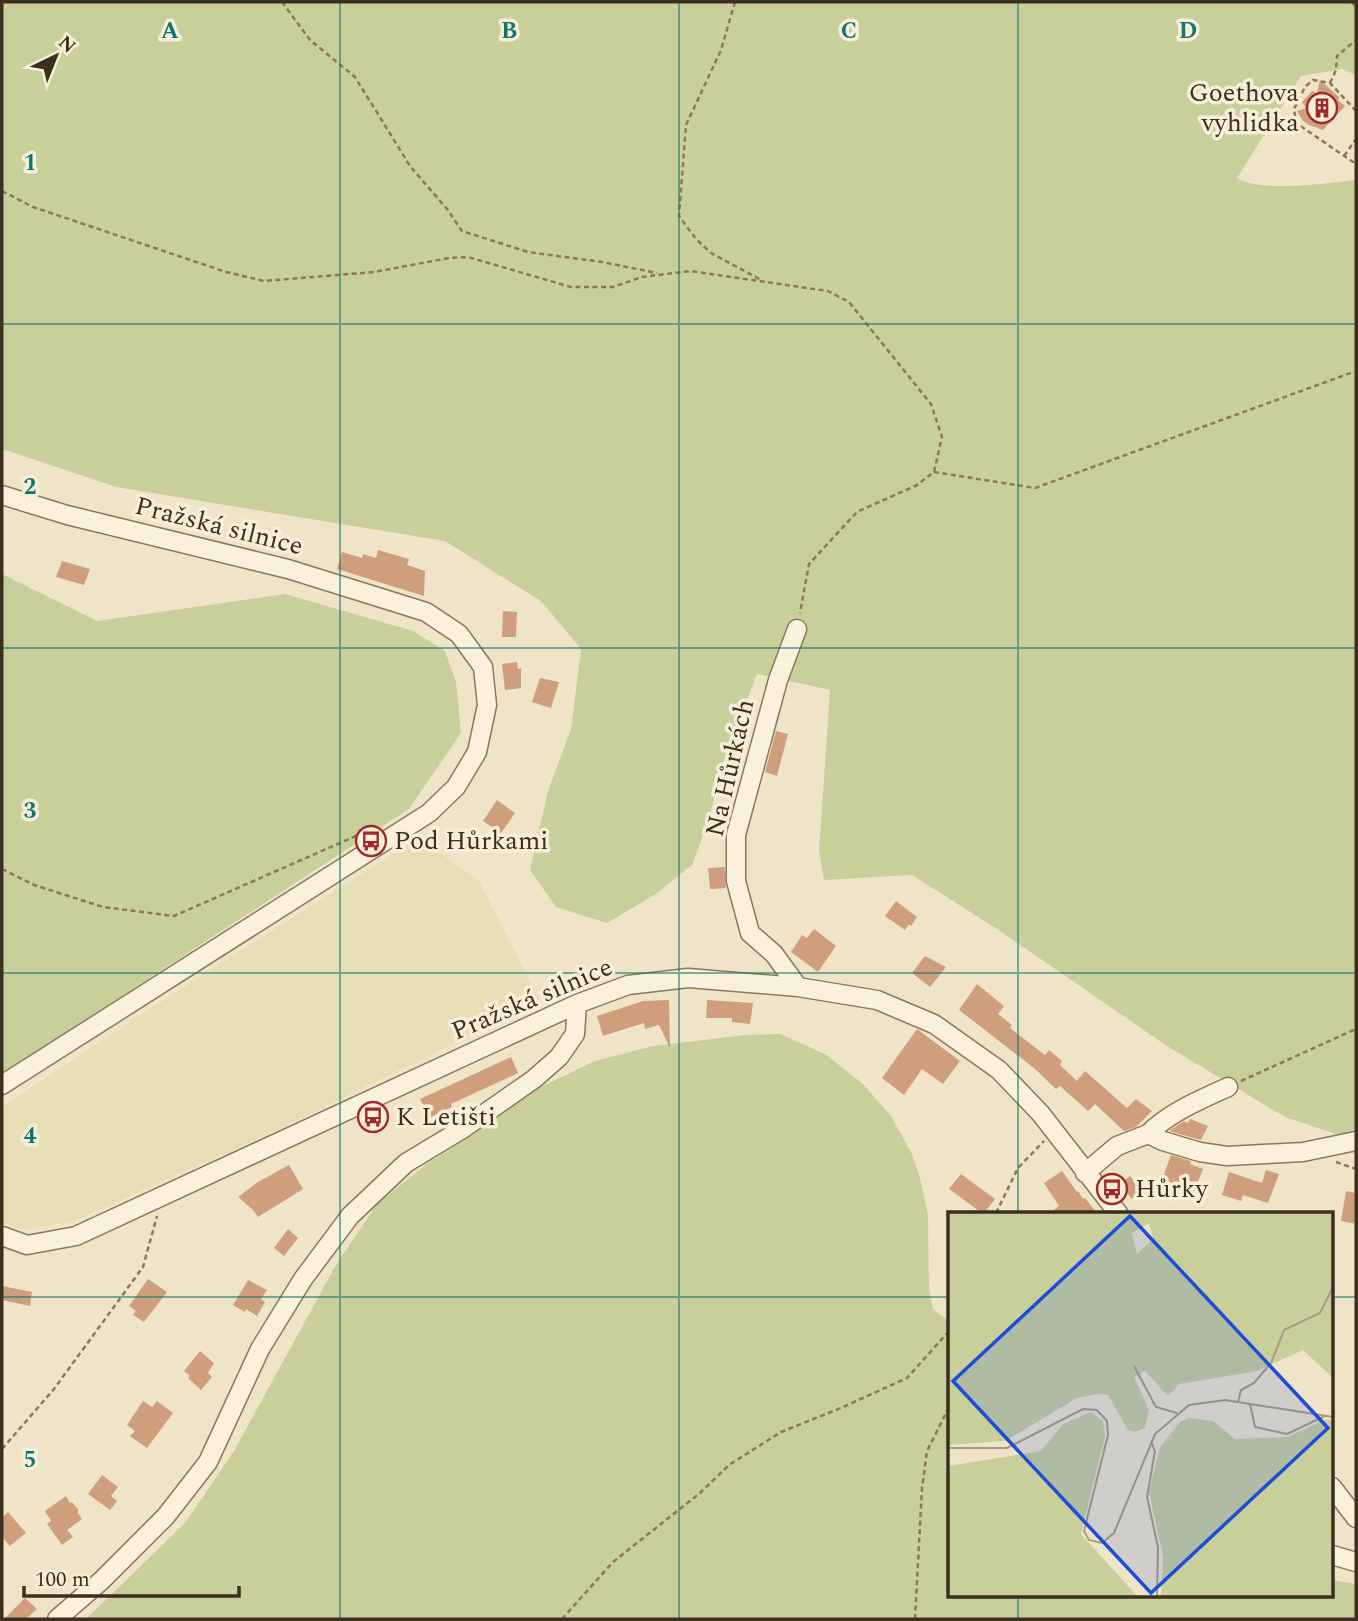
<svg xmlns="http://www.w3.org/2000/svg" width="1358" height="1621" font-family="Spectral,serif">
  <rect width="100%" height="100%" fill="#f0e4c8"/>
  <path fill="#e6deb5" d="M419 838 479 881 540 1001 271 1133 74 1221 22 1230 2 1222V1107L179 990Z"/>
  <path fill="#c9cf9b" d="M2 2H1356V75L1343 69 1301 76 1237 178C1259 193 1329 183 1356 180V1141L1285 1117 1167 1046 997 929 912 875 824 880 819 851 830 690 757 674 722 765 710 816 692 865 656 894 607 923 556 907 530 870 548 791 571 729 581 649 541 601 445 541 116 487 2 449Z
    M2 574 97 621 285 594 413 631 445 651 456 682 461 733 409 809 2 1074Z
    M780 1034 825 1054 863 1084 891 1116 912 1154 920 1178 928 1215 929 1289 933 1309 950 1322V1595H1332V1580L1356 1584V1619H86L185 1523 234 1451 337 1263 378 1203 428 1163 473 1135 526 1094 595 1061 653 1046 745 1035Z"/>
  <path fill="#cf9f7d" d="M1320 80 1339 97 1338 100 1345 106 1323 130 1309 125 1303 121 1297 111 1306 108 1302 102 1312 91 1317 93Z
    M378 550 409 559 407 565 425 571 424 596 337 569 342 552 362 558 363 554 376 558Z
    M62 561 90 569 84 585 56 577Z
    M503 611 517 612 516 637H502Z
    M517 662 518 669 521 668V688L505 690 502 664Z
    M540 678 559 682 551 708 532 702Z
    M776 731 788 734 777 776 765 772Z
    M497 800 515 813 501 833 483 821Z
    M725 867 726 888 710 889 708 868Z
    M896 901 917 917 911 926 909 924 905 930 885 916Z
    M814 929 836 946 818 972 791 952 802 935 807 938Z
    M925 956 946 967 930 987 912 973Z
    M977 984 1004 1006 998 1014 1012 1025 1010 1028 1045 1055 1049 1050 1062 1061 1060 1065 1077 1081 1085 1071 1127 1108 1136 1099 1152 1111 1136 1127 1124 1131 1095 1104 1088 1111 1060 1086 1056 1089 1034 1068 959 1010Z
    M669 1000 670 1048 659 1025 645 1029 644 1023 603 1036 597 1016 643 1001Z
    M707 1000 753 1003 750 1024 732 1022V1018H706Z
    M917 1029 960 1061 943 1084 922 1069 904 1095 882 1078Z
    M511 1057 518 1073 451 1104 452 1107 431 1117 428 1115 420 1099Z
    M1190 1119 1208 1126 1201 1140 1169 1131 1184 1121 1188 1123Z
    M1171 1155 1191 1161 1190 1164 1203 1169 1193 1194 1169 1185 1170 1183 1162 1180Z
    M289 1165 303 1189 258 1217 253 1210 238 1197 258 1182Z
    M1266 1170 1279 1174 1268 1203 1243 1195 1241 1201 1222 1195 1229 1172 1262 1183Z
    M1062 1171 1077 1192 1078 1191 1083 1199 1085 1198 1097 1213H1049L1059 1206 1044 1183Z
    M961 1174 995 1199 984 1213H982L949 1189Z
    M1130 1176 1142 1191 1132 1199 1120 1184Z
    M1346 1191 1356 1193V1224L1341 1221Z
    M288 1229 298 1238 284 1256 274 1248Z
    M148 1279 167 1292 144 1322 133 1315 136 1311 129 1306Z
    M248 1280 267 1290 261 1299 265 1302 257 1316 246 1309 245 1312 233 1305Z
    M2 1286 32 1292 30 1306 2 1300Z
    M200 1351 214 1363 208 1373 212 1377 201 1390 188 1378 190 1376 184 1371Z
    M143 1401 152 1407 157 1401 173 1413 147 1448 130 1436 135 1431 127 1425Z
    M102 1475 118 1487 111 1496 117 1501 110 1510 88 1494Z
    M66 1496 70 1503 72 1502 78 1509V1513L82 1519 67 1530 73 1537 62 1545 47 1524 51 1521 45 1511Z
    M8 1512 26 1533 10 1546 2 1537V1518Z
    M25 1598 37 1609 26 1619H4Z"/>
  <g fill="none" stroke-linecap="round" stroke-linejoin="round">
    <g stroke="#8d765c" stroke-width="21">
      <path id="minor" d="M2 495 67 515 288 569 426 612 459 634 483 667 487 705 477 752 456 787 429 813 2 1085
        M797 629 778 680 736 835V881L750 933 774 954 798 987
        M1148 1134C1170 1112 1200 1100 1228 1087
        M1085 1173 1117 1146 1148 1134 1163 1141 1200 1152 1227 1156 1303 1152 1356 1141
        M2 1236 27 1245 76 1236 577 1004 628 985 688 978 798 987 877 1000 934 1024 999 1070 1041 1114 1118 1213
        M1332 1487 1356 1518
        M1332 1555 1356 1562
        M57 1619 101 1581 166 1516 208 1462 260 1349 303 1279 350 1216 406 1163 464 1128 534 1079 559 1057 575 1034 577 1004"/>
    </g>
    <path stroke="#8d765c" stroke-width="2.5" stroke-dasharray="5 3.5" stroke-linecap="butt" d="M282 2 310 40 355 77 410 166 447 209 462 231 528 252 602 262 657 273
      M735 2 721 50 686 125 679 216 696 239 711 253 763 281
      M1352 2 1356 8
      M1330 83 1336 70 1337 56 1356 40
      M1356 111 1330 83 1313 80 1305 87 1294 109 1296 123 1356 164
      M1344 156 1356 139
      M2 191 33 207 226 272 264 281 374 272 449 258 468 257 571 287H613L642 277 690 271 828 291 849 302 931 404 942 437 934 472 917 485 857 512 809 564 800 613
      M934 472 1035 488 1356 371
      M2 869 34 885 103 907 174 916 374 828
      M1241 1081 1356 1029
      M1336 1162 1356 1169
      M996 1213 1018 1168 1044 1141
      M2 1449 54 1389 143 1267 157 1216
      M562 1619 613 1562 700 1493 729 1465 781 1432 841 1408 907 1378 950 1330
      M915 1619 922 1488 927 1451 950 1405"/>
    <use href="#minor" stroke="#faf1dc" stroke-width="18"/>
  </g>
  <path fill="none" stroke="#0f766e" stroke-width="2" stroke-opacity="0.55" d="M340 2V1619M679 2V1619M1018 2V1213M2 324H1356M2 648H1356M2 973H1356M2 1297H950M1332 1297H1356M1018 1595V1619"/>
  <defs>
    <g id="building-ring" transform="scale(1.575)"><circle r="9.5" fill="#f7eed8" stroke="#9e2a2b" stroke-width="1.5"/><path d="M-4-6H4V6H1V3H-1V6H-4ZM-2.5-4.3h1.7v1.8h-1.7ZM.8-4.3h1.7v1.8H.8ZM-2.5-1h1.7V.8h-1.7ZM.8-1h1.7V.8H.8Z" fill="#9e2a2b"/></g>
    <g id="bus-ring" transform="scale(1.575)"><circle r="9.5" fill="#f7eed8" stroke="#9e2a2b" stroke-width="1.5"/><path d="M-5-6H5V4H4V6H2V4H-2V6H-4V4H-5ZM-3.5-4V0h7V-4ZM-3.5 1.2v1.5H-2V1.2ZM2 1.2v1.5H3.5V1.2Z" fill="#9e2a2b"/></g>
  </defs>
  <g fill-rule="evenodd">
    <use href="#building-ring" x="1322" y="108"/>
    <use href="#bus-ring" x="371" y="841"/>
    <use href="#bus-ring" x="373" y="1117"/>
    <use href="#bus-ring" x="1112" y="1189"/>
  </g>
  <g text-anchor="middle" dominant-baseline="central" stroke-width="7" stroke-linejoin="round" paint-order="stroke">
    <g font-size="26" fill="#3d2e20" stroke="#f7eed8" text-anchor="start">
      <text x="1299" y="93" text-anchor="end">Goethova<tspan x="1299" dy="30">vyhlidka</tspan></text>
      <text x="394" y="841">Pod Hůrkami</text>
      <text x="396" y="1117">K Letišti</text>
      <text x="1135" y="1189">Hůrky</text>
    </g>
    <g font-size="26" fill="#3d2e20" stroke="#f7eed8">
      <text transform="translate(219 526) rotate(14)">Pražská silnice</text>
      <text transform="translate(730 768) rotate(-77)">Na Hůrkách</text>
      <text transform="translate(532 999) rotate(-23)">Pražská silnice</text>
    </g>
  </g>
  <g transform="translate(948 1212)">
    <rect width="385" height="385" fill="#f0e4c8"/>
    <path d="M0 0H385V166L355 138 309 159 231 172 220 184 197 159 186 165 201 198 197 216 188 220 180 218 160 183 149 182 129 186 57 229 0 233ZM201 11 205 27 189 42 184 21ZM143 200 155 209 157 225 133 322 190 385H0V254L93 239 115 212ZM241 206 265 209 287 227 339 225 379 207 385 209V385H213L215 345 201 280 212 235 233 209Z" fill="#c9cf9b" fill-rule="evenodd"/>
    <path fill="none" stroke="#a89b85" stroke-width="2" d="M186 154 208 195 229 201M290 190 293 178 306 171 323 151 336 118 372 101 385 75M302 192 307 215 339 222 377 204M203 230 207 239 199 285 210 335 209 385M0 236H59L135 197 149 198 159 209 160 223 136 319 141 328 154 331 166 321 207 222 241 193 277 188 385 205"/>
    <path fill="#1d4ed8" fill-opacity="0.15" stroke="#1d4ed8" stroke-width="3.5" d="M182 4 380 216 203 381 5 169Z"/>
    <rect width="385" height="385" fill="none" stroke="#3d2e20" stroke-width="3.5"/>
  </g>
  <g font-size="23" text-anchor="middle" font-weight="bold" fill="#0f766e" stroke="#f7eed8" stroke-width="7" stroke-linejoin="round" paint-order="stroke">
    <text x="170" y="38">A</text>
    <text x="509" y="38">B</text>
    <text x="849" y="38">C</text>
    <text x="1188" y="38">D</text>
    <text x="30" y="170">1</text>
    <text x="30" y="494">2</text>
    <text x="30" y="818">3</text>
    <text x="30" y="1143">4</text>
    <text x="30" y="1467">5</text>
  </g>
  <rect width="1358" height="1621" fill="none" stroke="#3d2e20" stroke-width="7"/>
  <g transform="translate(56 56) rotate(43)" stroke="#f7eed8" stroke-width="5" paint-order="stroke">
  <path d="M0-5L12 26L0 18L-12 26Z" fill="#3d2e20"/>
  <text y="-10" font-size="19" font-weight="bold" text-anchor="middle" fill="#3d2e20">N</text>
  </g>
  <path d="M24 1586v10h215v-10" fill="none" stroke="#3d2e20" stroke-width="3.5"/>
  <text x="35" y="1586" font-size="21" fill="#3d2e20" stroke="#f7eed8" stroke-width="5" paint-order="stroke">100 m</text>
</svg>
